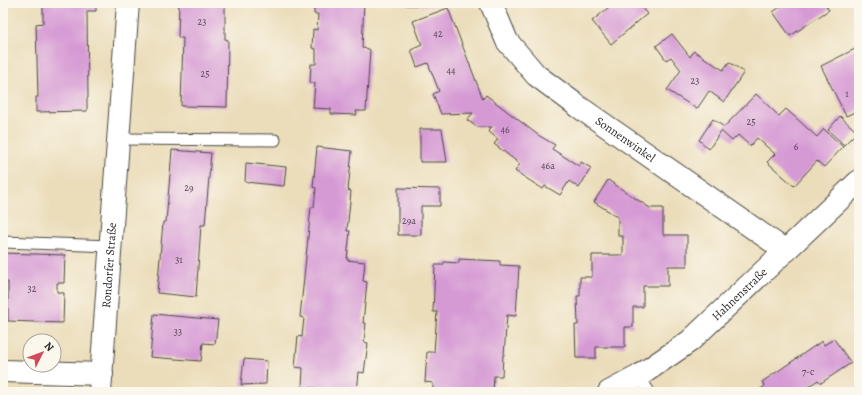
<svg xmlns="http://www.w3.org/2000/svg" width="862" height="395" font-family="Alegreya,serif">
  <rect width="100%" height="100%" fill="#fbf7ec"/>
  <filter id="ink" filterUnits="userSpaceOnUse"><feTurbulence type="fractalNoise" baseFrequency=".025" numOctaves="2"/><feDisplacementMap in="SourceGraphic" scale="8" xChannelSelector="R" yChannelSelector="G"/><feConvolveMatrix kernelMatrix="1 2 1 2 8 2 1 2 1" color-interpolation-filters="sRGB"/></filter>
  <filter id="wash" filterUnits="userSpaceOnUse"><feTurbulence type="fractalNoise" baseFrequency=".012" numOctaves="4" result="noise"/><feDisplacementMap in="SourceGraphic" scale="16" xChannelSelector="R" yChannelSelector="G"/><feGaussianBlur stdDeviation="0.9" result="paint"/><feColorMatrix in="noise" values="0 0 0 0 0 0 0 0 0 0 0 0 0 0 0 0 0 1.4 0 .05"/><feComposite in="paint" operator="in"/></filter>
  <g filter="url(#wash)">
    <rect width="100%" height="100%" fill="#ebddba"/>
    <g id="blocks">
      <path fill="#d599d4" d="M43 3H96V11H87L88 98H87V111L36 112V97H38L36 24 43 23Z
        M179 3H225V39L228 40 227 107 181 106 183 38H178Z
        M314 3H364L362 48 369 49 370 50 366 111H356L357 115 331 114V109L313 108 315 83H310L311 64H316V49L312 48 313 29 317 30 318 14H314Z
        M406 3H439V6L406 5Z
        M614 3H638L647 14 611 44 592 21Z
        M786 3H824L829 10 790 36 773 12Z
        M448 8 483 99 486 95 538 135 555 145 552 149 579 166 581 162 591 168 579 188 569 181 560 195 545 186 543 189 515 171 520 164 494 144 498 139 488 131 492 127H477L467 120 473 113 441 114 433 94 439 91 428 63 417 67 411 50 422 45 413 21Z
        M672 34 690 57 694 51 723 70 729 62 744 72 724 102 709 91 697 109 667 90 681 70 671 57 666 60 656 46Z
        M859 47V71L857 72 859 77V110L846 116 821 66Z
        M756 94 779 116 786 109 817 137 824 129 843 147 824 167 817 161 794 186 767 162 775 154 757 138 750 146 738 135 732 141 721 131 709 149 699 140 713 119 724 127Z
        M840 116 857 132 844 145 828 130Z
        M420 129H442L447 162H420Z
        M317 147 352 151 348 190 351 191 347 231H350L347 260 365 262 363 281 367 282 363 323H366L364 342 368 343 364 373 359 372 357 392H336V390L302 387 303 368 295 367 298 336 302 337 304 318 300 317 311 207H314L316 188 313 187Z
        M172 150 211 153 205 225H201L196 297 157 293 163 222H166Z
        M246 163 286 167 284 186 245 182Z
        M608 180 650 208H663V235H687V266H668V286H643V307H633V327H625V347H596V358H576L575 325H578L577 296H580V277H592V255H623V236H618V217L594 202Z
        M398 188 440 189V206H421V235H398Z
        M3 253 65 255 64 283H57V292L64 293 63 323 8 321V282H3Z
        M459 259 500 261V265L519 266 516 316 507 315 504 355H503L502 376H494L493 392H433V383L425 382 427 352H434L437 312H433L435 265H443L444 262 459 263Z
        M154 314 218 320 215 344 203 343 201 361 150 357Z
        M834 339 851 363 821 383 818 380 800 392H756L765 386 762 382 822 341 824 345Z
        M244 359 267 361 266 384 241 385Z"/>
    </g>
  </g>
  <g filter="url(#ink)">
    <use href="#blocks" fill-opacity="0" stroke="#484640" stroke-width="1"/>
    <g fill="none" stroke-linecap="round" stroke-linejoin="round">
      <g stroke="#484640" stroke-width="13">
        <path id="lane" d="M119 139 275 140
          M3 242 111 246
          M639 376 649 392"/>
      </g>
      <g stroke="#484640" stroke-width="24">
        <g id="street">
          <path id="s1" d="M491 3 507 41 536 75 579 107 786 251"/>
          <path d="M3 371 102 374"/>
          <path id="s2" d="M100 392 128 3"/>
          <path id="s3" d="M609 392 639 376 690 341 859 181"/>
        </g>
      </g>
      <use href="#lane" stroke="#fff" stroke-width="11"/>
      <use href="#street" stroke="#fff" stroke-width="22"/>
    </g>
  </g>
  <g text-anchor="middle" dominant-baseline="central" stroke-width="3" stroke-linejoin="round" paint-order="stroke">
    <g font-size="10" fill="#564655">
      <text x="202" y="21">23</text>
      <text x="438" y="33">42</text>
      <text x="451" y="70">44</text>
      <text x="205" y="73">25</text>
      <text x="695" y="80">23</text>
      <text x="847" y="93">1</text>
      <text x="751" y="121">25</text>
      <text x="505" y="129">46</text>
      <text x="796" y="146">6</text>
      <text x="548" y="165">46a</text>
      <text x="189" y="187">29</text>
      <text x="409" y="220">29a</text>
      <text x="179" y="259">31</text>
      <text x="32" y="288">32</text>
      <text x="178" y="331">33</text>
      <text x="808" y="371">7-c</text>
    </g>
    <g font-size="12" fill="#2b2b2b" stroke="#fbf7ec">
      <text stroke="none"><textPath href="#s1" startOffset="196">Sonnenwinkel</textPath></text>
      <text stroke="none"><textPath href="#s2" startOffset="127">Rondorfer Straße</textPath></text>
      <text stroke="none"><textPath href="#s3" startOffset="164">Hahnenstraße</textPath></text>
    </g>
  </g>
  <rect width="862" height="395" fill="none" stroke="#fbf7ec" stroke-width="16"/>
  <g transform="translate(42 353) rotate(48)"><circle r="19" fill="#fbf7ec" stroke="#a8a59f"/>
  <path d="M0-3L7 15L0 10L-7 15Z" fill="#d1495b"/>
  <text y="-6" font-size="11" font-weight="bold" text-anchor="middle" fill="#2b2b2b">N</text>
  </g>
</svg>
